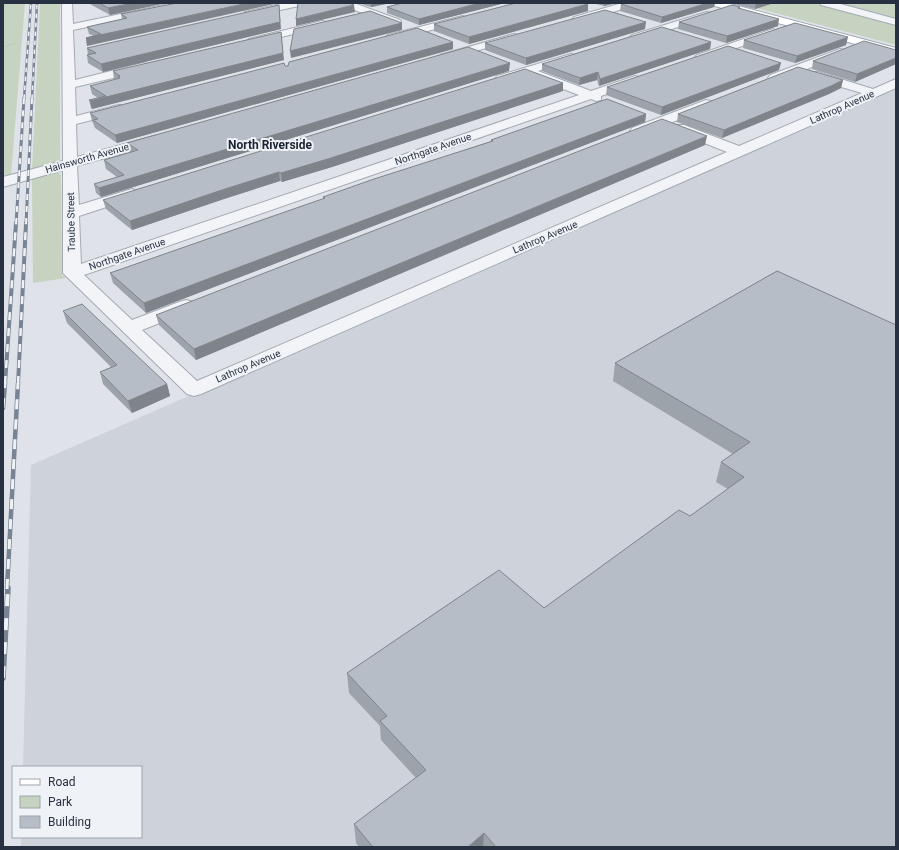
<svg xmlns="http://www.w3.org/2000/svg" width="899" height="850" font-family="Roboto,sans-serif">
  <rect width="100%" height="100%" fill="#dfe3e9"/>
  <path fill="#cdd2db" d="M896 86V847H21V837H141V767H23L31 465Z"/>
  <path fill="#c5d3c0" d="M3 3H25L11 175 3 178Z
    M40 3H60V160L57 163 32 170Z
    M738 3H896V45Z
    M53 172 59 173 61 175 62 275 66 278 33 283 32 178Z"/>
  <g fill="none" stroke-linecap="round" stroke-linejoin="round">
    <g stroke="#a4aab3" stroke-width="2">
      <path id="minor" d="M62 3H72L73 24 173 3H193L188 6 73 30 75 80 143 63 147 64 149 67 147 70 75 87 76 116 119 105 124 106 126 109 124 112 76 124 77 157 157 135 162 136 164 139 162 142 77 166 79 205 132 189 137 191 140 194 137 197 79 216 81 264 579 95 531 77 529 74 501 83 497 82 495 79 497 76 571 54 575 55 577 57 575 59 538 71 591 91 635 76 639 77 641 80 639 83 601 96V100L596 101 591 99 84 275 132 320 179 302 186 300 193 302 195 306 193 310 142 330 197 381 727 152 674 131 672 128 674 125H684L739 146 862 93 810 78 808 75 810 72H818L873 89 896 79V88L201 394 194 396 187 394 63 273V170L3 187V177L63 161Z
        M285 3H304L303 5 249 17 244 14 245 12Z
        M340 3H354L400 20 401 22 400 24H392L341 5Z
        M622 3H638L637 5 578 22 573 19 574 17Z
        M820 3H837L896 19V25L821 5Z
        M707 12 711 13 712 15 711 17 636 40 630 37 632 35Z
        M463 16 468 19 467 21 392 40 386 37 388 35Z
        M322 21 326 22 327 24 326 26 253 44 247 41 249 39Z
        M773 29 778 32 777 34 705 59H697L695 57 697 55Z
        M514 34 518 35 520 37 518 39 444 60 440 59 438 57 440 55Z
        M840 49 844 50 846 52 844 54 778 81H770L768 78 770 75Z
        M706 100 711 101 712 104 711 107 642 134 637 135 632 134 630 131 632 128Z"/>
    </g>
    <g stroke="#9ea8b5" stroke-width="2">
      <path id="major" d="M710 3H727L896 48V55L711 5Z"/>
    </g>
    <path stroke="#bdc1c8" stroke-width="1.5" stroke-dasharray="1.5 1.5" stroke-linecap="butt" d="M3 47 17 43"/>
    <use href="#minor" fill="#f2f4f7" fill-rule="evenodd"/>
    <use href="#major" fill="#fff" fill-rule="evenodd"/>
    <g stroke="#788393" stroke-width="2.5">
      <path id="rail-far4" d="M24 99 31 3
        M32 99 37 3"/>
    </g>
    <g stroke="#788393" stroke-width="3">
      <path id="rail-far3" d="M16 224 24 98
        M26 224 32 98"/>
    </g>
    <g stroke="#788393" stroke-width="4">
      <path id="rail-far2" d="M5 384 16 223
        M18 384 26 223"/>
    </g>
    <g stroke="#788393" stroke-width="4.5">
      <path id="rail-far1" d="M3 408 5 383
        M7 589 18 383"/>
    </g>
    <g stroke="#788393" stroke-width="5.5">
      <path id="rail" d="M3 678 8 588"/>
    </g>
    <use href="#rail-far4" stroke="#eff2f6" stroke-width="1.5" stroke-dasharray="4.5" stroke-linecap="butt"/>
    <use href="#rail-far3" stroke="#eff2f6" stroke-width="2" stroke-dasharray="6" stroke-linecap="butt"/>
    <use href="#rail-far2" stroke="#eff2f6" stroke-width="2.5" stroke-dasharray="8" stroke-linecap="butt"/>
    <use href="#rail-far1" stroke="#eff2f6" stroke-width="3" stroke-dasharray="10" stroke-linecap="butt"/>
    <use href="#rail" stroke="#eff2f6" stroke-width="4" stroke-dasharray="12" stroke-linecap="butt"/>
  </g>
  <path fill="#9da3aa" d="M88 3H166L110 15Z
    M177 3 87 46 86 38 94 36 89 34 87 27 122 19 121 14Z
    M358 3H391L371 7Z
    M505 3 419 25 387 13V7Z
    M592 3H616L604 6Z
    M626 3H715L714 7 661 23 620 11 621 4Z
    M729 3H774L755 9Z
    M588 4V11L469 44 434 31V24Z
    M740 7V8L778 26 726 43 678 29 679 22Z
    M281 29 103 72 88 63 87 55H88L87 48Z
    M645 29 526 65 485 50V43Z
    M744 40 846 45 795 63 743 48Z
    M453 42V49L117 143 95 128 93 123 92 121 90 113 285 66H288Z
    M711 42 710 49 599 86 597 80 579 85 542 71V64Z
    M896 50V64L855 82 812 69 813 61Z
    M284 60 92 109 91 108 89 100 98 98 92 94 90 86 115 80 114 79 113 71Z
    M779 70 661 115 606 95 607 87Z
    M509 71 101 197 96 193 94 184 117 177 106 169 104 160 130 152H129L127 143Z
    M843 80 841 88 829 94 722 138 677 122 678 114Z
    M563 91 332 167 282 182 280 181 224 199 132 230 106 209 103 200Z
    M646 114 645 122 146 313 113 283 110 273 323 199V197L491 141V140Z
    M705 145 196 360 159 325 156 315Z
    M777 271 896 847H359L356 843 354 824 416 778 381 740 380 726 349 693 347 673 544 608 690 516 728 489 716 482 721 462 733 454 613 381 615 363Z
    M63 311 167 384 170 396 132 413 103 384 100 372 111 367 67 323Z"/>
  <path fill="#7f848b" d="M133 3H166L110 15 108 8Z
    M248 3H278L87 46 86 38Z
    M371 3H391L371 7Z
    M480 3H505L419 25V19Z
    M604 3H616L604 6Z
    M708 3H715L714 7 661 23 662 17Z
    M756 3H774L755 9Z
    M588 4V11L469 44V37Z
    M279 5 281 29 103 72 101 64Z
    M354 5 355 12 296 26V19Z
    M779 19 778 26 726 43 727 36Z
    M646 22 645 29 526 65V58Z
    M402 23V30L291 58 290 51Z
    M281 32 284 60 92 109 90 101Z
    M848 37 846 45 795 63 797 56Z
    M453 42V49L117 143 115 135Z
    M711 42 710 49 599 86 600 79Z
    M896 58V64L855 82 857 74Z
    M510 63 509 71 101 197 99 188Z
    M781 63 779 70 661 115 662 107Z
    M598 72 597 80 579 85 580 78Z
    M843 80 841 88 829 94 722 138 724 130Z
    M563 83V91L332 167 282 182 281 173Z
    M646 114 645 122 146 313 144 303Z
    M707 136 705 145 196 360 194 349Z
    M279 172 280 181 224 199 132 230 130 221 222 190Z
    M167 384 170 396 132 413 128 401Z
    M484 833 483 847H468Z"/>
  <path fill="#b6bdc6" stroke="#7f848b" d="M99 3H133L108 8Z
    M177 3H248L86 38 101 34 87 27 127 18 121 14Z
    M298 3H349L354 5 296 19Z
    M402 3H480L419 19 387 7Z
    M516 3H583L588 4 469 37 434 24Z
    M626 3H708L662 17 621 4Z
    M279 5 280 22 101 64 87 55 96 53 87 48Z
    M732 5 740 7 738 8 779 19 727 36 679 22Z
    M605 10 646 22 526 58 485 43Z
    M370 11 402 23 290 51 294 29Z
    M795 23 848 37 797 56 744 40Z
    M662 27 711 42 600 79 598 72 580 78 542 64Z
    M417 28 453 42 115 135 93 120 98 119 90 113 284 63 285 66H288L289 62Z
    M281 32 283 53 90 101 89 100 106 96 90 86 120 78 118 77 120 76 113 71Z
    M864 41 896 50V58L857 74 813 61Z
    M728 46 781 63 662 107 607 87Z
    M468 47 510 63 99 188 94 184 124 175 104 160 138 150 127 143Z
    M798 67 843 80 831 86 724 130 678 114Z
    M525 69 563 83 331 158 281 173 279 172 222 190 130 221 103 200Z
    M607 99 646 114 144 303 110 273 325 198 323 197 374 179 493 141 491 140Z
    M662 119 707 136 194 349 156 315Z
    M777 271 896 325V847H496L484 833 468 847H373L354 824 426 770 380 721 387 716 347 673 499 570 544 608 679 510 690 516 744 477 721 462 750 442 615 363Z
    M82 304 167 384 128 401 100 372 117 365 63 311Z"/>
  <g text-anchor="middle" dominant-baseline="central" stroke-width="4" stroke-linejoin="round" paint-order="stroke">
    <g font-size="10" fill="#283141" stroke="#eff2f6">
      <text transform="translate(842 107) rotate(-24)">Lathrop Avenue</text>
      <text transform="translate(433 149) rotate(-19)">Northgate Avenue</text>
      <text transform="translate(87 158) rotate(-16)">Hainsworth Avenue</text>
      <text transform="translate(71 222) rotate(-91)">Traube Street</text>
      <text transform="translate(545 237) rotate(-23)">Lathrop Avenue</text>
      <text transform="translate(127 254) rotate(-19)">Northgate Avenue</text>
      <text transform="translate(248 366) rotate(-23)">Lathrop Avenue</text>
    </g>
    <g font-size="12" font-weight="bold" fill="#1a2331" stroke="#eff2f6">
      <text x="270" y="145">North Riverside</text>
    </g>
  </g>
  <rect width="899" height="850" fill="none" stroke="#283141" stroke-width="8"/>
  <rect x="12" y="766" width="130" height="72" fill="#eff2f6" stroke="#9fa5ae"/>
  <rect x="20" y="779" width="20" height="6" fill="#ffffff" stroke="#9fa5ae"/>
  <text x="48" y="786" font-size="12" fill="#283141">Road</text>
  <rect x="20" y="796" width="20" height="12" fill="#c5d3c0" stroke="#9fa5ae"/>
  <text x="48" y="806" font-size="12" fill="#283141">Park</text>
  <rect x="20" y="816" width="20" height="12" fill="#b6bdc6" stroke="#9fa5ae"/>
  <text x="48" y="826" font-size="12" fill="#283141">Building</text>
</svg>
